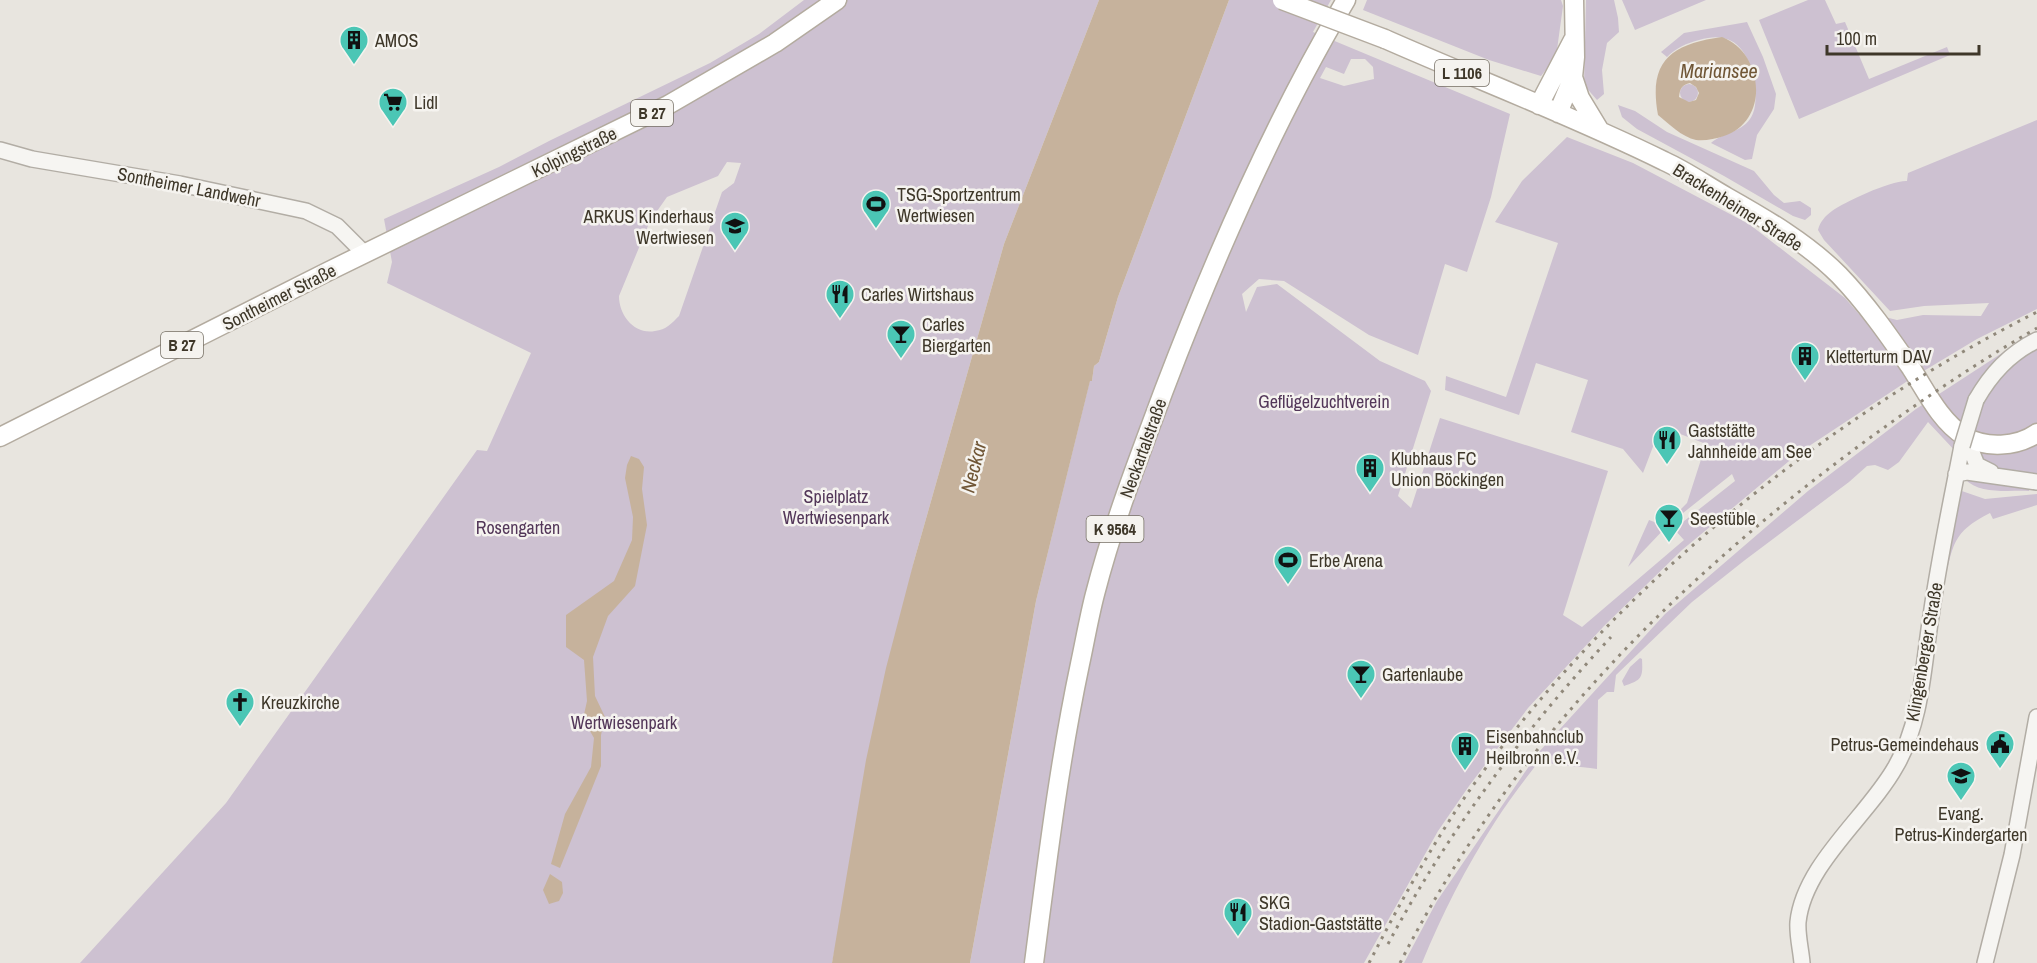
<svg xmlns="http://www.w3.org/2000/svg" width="2037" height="963" font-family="'Archivo Narrow',sans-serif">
  <rect width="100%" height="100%" fill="#e8e5df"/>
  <path fill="#cdc1d1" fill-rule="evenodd" d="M804 0H1099L1004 244 914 561 832 963H80L226 803 477 450 487 451 531 353 387 283 392 262 384 219 499 167 551 140 710 63 759 34ZM727 162 741 163 734 183 722 192 679 316C672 323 666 330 655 331 635 335 619 316 619 296L650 221 667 197 718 176Z
    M1229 0H1331L1313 32 1510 114 1491 197 1467 272 1445 264 1418 355 1369 335 1284 281 1259 279 1242 294 1246 312 1257 287 1277 284 1380 361 1425 381 1431 391 1398 496 1411 508 1440 418 1608 471 1563 615 1582 627 1684 540 1674 529 1735 481 1732 474 1668 525 1628 567 1649 520 1657 523 1681 509 1687 503 1706 444 1670 430 1665 440 1657 436 1643 473 1623 449 1571 432 1588 380 1536 363 1519 415 1445 390 1446 376 1506 397 1558 243 1495 222 1522 181 1567 137 1633 163 1749 224 1845 298 1871 328 1909 380 1800 452 1682 550 1604 626 1528 708 1469 786 1438 831 1364 963H970L1036 601 1090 380 1092 381 1094 366 1099 362 1118 297ZM1351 59H1365L1373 67 1374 79 1344 86 1320 78 1326 67 1344 74Z
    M1367 0H1561L1563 6 1556 57 1541 76 1489 60 1363 10Z
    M1586 0H1614L1618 18 1619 32 1607 43 1602 70 1604 94 1597 100 1584 85Z
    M1622 0H1706L1635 30Z
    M1808 0H1825L1836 24 1845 22 1869 79 1947 47 1950 55 1799 119 1759 20Z
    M1747 22 1763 57 1776 94 1774 109 1757 135 1752 159 1745 160 1711 143C1722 133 1740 133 1750 119 1757 109 1756 94 1754 83 1749 51 1734 29 1699 40 1687 43 1676 48 1667 57L1661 52 1684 33Z
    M1680 93a9 9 0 1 1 18 0a9 9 0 1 1-18 0Z
    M1618 105 1635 111 1667 132 1754 171 1774 195 1784 203 1800 201 1811 208V215L1805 220 1793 216 1724 176 1637 129 1622 117Z
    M2037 120V309L1977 339 1922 372 1885 317 1897 320 1923 315 1981 316 1989 303 1924 306 1890 311 1824 240 1818 230C1820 222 1825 216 1832 211 1844 202 1892 180 1907 181L1908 173Z
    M2037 333V480L1972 469 1928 422 1899 462 1888 470 1875 465 1867 466 1849 482 1745 560 1692 602 1616 675 1614 692H1607L1598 700 1597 769C1577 766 1558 766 1539 761 1524 781 1508 801 1495 822 1466 867 1442 914 1422 963H1404L1437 901 1538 753 1665 614 1808 491 1916 409 2019 342Z
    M1965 479 2030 487 2029 491C2010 490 1979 495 1965 479Z
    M1956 489 1985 499 2037 494V505L1993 519 1990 513C1952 532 1953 545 1944 584L1939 583 1946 543 1953 532 1951 522Z
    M1640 658 1642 659C1643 678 1642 680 1624 686L1622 681 1630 667Z"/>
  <path fill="#c6b29c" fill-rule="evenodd" d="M1099 0H1229L1118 297 1099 362 1094 366 1092 381H1090L1036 601 970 963H832L866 760 886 668 914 561 1004 244Z
    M1722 37C1763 52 1771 120 1724 136 1715 139 1705 141 1696 140 1682 137 1669 124 1658 115 1648 61 1671 44 1722 37ZM1690 83 1696 87 1699 93 1696 100 1689 102 1679 97C1680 88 1682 85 1690 83Z
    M631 456 639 459 644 467 642 489 647 525 635 586 608 616 593 657 595 696 605 717 601 735V766L560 868 551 864 565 814 591 767 594 738 583 719 587 701 584 660 566 647V615L614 581 632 540 633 517 625 478 627 465Z
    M550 874 562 882 563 893 559 901 549 904 543 890Z"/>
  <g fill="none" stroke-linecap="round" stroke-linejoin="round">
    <g stroke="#b2ada5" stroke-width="18">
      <path id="minor" d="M0 150 32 159 180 184 306 211 337 226 364 253
        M1976 400C1991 374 2009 354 2037 340
        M1971 450 1977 465 1991 472
        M1956 474 1967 472 2037 482
        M1802 963C1801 950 1797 935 1798 922 1804 864 1869 815 1896 766 1922 721 1923 666 1931 616 1939 559 1951 503 1962 446
        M1985 963 2012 855 2037 717"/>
    </g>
    <g stroke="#b3ab9f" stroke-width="21">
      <path id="major" d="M1385 39C1478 80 1573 116 1664 161 1686 171 1706 185 1727 197 1766 219 1807 243 1839 275 1866 303 1889 336 1911 368 1926 391 1940 421 1964 436 1986 449 2017 447 2037 433
        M1573 77 1580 98 1600 131
        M1539 105 1573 40
        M1558 113 1573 77 1575 57 1574 0
        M0 437 327 272 668 105 775 43 837 0
        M1034 963C1047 863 1059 763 1080 664 1085 641 1089 617 1095 594 1113 524 1139 457 1164 390 1215 256 1273 123 1346 0"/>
    </g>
    <use href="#minor" stroke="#f6f5f2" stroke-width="15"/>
    <use href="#major" stroke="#fff" stroke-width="18"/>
    <path stroke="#90887a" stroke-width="3" stroke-dasharray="3 6" stroke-linecap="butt" d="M1388 944C1447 833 1525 729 1611 637
      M1369 963C1399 905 1430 848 1467 794 1607 595 1820 421 2037 312
      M1400 963C1500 767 1642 615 1814 480 1885 425 1959 373 2037 328"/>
    <g stroke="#b2ada5" stroke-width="18" stroke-linecap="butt">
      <path id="minor-bridge" d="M1962 446 1976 400"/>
    </g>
    <g stroke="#b3ab9f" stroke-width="21" stroke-linecap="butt">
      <path id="major-bridge" d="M1282 0 1385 39"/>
    </g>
    <use href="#minor-bridge" stroke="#f6f5f2" stroke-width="15"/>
    <use href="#major-bridge" stroke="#fff" stroke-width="18"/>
  </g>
  <defs>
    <g id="building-pin" transform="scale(1.5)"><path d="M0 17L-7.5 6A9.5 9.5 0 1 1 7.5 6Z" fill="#4bc6b5" stroke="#f5f3ef"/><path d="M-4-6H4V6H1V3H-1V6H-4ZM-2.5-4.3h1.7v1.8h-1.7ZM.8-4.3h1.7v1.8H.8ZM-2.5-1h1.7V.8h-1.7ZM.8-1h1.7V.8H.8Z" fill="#111"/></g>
    <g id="supermarket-pin" transform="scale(1.5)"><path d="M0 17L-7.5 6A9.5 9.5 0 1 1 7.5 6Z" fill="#4bc6b5" stroke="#f5f3ef"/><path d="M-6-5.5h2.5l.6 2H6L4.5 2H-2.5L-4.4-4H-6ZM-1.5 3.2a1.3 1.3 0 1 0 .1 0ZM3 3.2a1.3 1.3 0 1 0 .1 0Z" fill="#111"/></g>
    <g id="stadium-pin" transform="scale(1.5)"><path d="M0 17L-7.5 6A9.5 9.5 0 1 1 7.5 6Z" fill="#4bc6b5" stroke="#f5f3ef"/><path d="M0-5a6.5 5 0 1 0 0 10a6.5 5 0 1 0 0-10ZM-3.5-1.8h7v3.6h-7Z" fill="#111"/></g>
    <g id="school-pin" transform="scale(1.5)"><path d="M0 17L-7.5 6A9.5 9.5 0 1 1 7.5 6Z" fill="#4bc6b5" stroke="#f5f3ef"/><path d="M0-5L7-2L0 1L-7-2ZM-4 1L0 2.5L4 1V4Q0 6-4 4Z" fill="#111"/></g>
    <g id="restaurant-pin" transform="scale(1.5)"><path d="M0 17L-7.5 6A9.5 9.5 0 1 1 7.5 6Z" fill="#4bc6b5" stroke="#f5f3ef"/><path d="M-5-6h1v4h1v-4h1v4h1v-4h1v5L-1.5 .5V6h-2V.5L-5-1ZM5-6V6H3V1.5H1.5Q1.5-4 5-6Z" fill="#111"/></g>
    <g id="bar-pin" transform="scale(1.5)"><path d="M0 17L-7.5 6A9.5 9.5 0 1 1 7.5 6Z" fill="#4bc6b5" stroke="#f5f3ef"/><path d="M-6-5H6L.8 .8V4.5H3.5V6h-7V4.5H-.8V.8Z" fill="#111"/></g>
    <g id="church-pin" transform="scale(1.5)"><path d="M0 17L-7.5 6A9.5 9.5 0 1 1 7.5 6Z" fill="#4bc6b5" stroke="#f5f3ef"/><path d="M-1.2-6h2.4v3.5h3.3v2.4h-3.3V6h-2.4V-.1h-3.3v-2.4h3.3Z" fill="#111"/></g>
    <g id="civic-pin" transform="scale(1.5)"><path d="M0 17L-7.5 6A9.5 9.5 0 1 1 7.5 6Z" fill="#4bc6b5" stroke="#f5f3ef"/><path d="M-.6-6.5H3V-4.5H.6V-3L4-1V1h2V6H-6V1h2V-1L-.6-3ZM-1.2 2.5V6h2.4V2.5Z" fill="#111"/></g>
  </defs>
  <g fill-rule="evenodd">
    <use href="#building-pin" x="354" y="40"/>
    <use href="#supermarket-pin" x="393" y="102"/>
    <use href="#stadium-pin" x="876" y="204"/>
    <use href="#school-pin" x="735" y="226"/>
    <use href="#restaurant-pin" x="840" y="294"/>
    <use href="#bar-pin" x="901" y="334"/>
    <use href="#building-pin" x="1805" y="356"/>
    <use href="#restaurant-pin" x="1667" y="440"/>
    <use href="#building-pin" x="1370" y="468"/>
    <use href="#bar-pin" x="1669" y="518"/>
    <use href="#stadium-pin" x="1288" y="560"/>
    <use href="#bar-pin" x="1361" y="674"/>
    <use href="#church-pin" x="240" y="702"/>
    <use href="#civic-pin" x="2000" y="744"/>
    <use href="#building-pin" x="1465" y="746"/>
    <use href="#school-pin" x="1961" y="776"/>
    <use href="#restaurant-pin" x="1238" y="912"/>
  </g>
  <g text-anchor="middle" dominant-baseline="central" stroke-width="5" stroke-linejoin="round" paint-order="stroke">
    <g fill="#f5f3ef" stroke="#756f64" stroke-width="1.5">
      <rect x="1435" y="60" width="54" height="26" rx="4.5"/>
      <rect x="631" y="100" width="42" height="26" rx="4.5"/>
      <rect x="161" y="332" width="42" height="26" rx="4.5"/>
      <rect x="1086.5" y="516" width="57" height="26" rx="4.5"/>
    </g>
    <g font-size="16" font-weight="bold" fill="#3e3729">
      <text x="1462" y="73">L 1106</text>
      <text x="652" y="113">B 27</text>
      <text x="182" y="345">B 27</text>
      <text x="1115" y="529">K 9564</text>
    </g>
    <g font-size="18" fill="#3e3729" stroke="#f5f3ef" text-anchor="start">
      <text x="375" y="40">AMOS</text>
      <text x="414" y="102">Lidl</text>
      <text x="897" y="194">TSG-Sportzentrum<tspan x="897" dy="21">Wertwiesen</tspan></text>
      <text x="714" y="216" text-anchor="end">ARKUS Kinderhaus<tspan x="714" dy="21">Wertwiesen</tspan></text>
      <text x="861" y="294">Carles Wirtshaus</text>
      <text x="922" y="324">Carles<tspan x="922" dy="21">Biergarten</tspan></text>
      <text x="1826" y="356">Kletterturm DAV</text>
      <text x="1688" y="430">Gaststätte<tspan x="1688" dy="21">Jahnheide am See</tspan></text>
      <text x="1391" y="458">Klubhaus FC<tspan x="1391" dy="21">Union Böckingen</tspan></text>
      <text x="1690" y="518">Seestüble</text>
      <text x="1309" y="560">Erbe Arena</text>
      <text x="1382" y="674">Gartenlaube</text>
      <text x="261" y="702">Kreuzkirche</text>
      <text x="1486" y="736">Eisenbahnclub<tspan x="1486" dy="21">Heilbronn e.V.</tspan></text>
      <text x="1979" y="744" text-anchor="end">Petrus-Gemeindehaus</text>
      <text x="1961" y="813" text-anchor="middle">Evang.<tspan x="1961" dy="21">Petrus-Kindergarten</tspan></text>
      <text x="1259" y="902">SKG<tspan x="1259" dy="21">Stadion-Gaststätte</tspan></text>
    </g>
    <g font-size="18" fill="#3e3729" stroke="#f5f3ef">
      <text transform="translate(574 152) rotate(-26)">Kolpingstraße</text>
      <text transform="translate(189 187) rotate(11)">Sontheimer Landwehr</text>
      <text transform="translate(1738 207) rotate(32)">Brackenheimer Straße</text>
      <text transform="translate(279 297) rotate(-27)">Sontheimer Straße</text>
      <text transform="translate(1143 448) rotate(-70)">Neckartalstraße</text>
      <text transform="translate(1924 652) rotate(-80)">Klingenberger Straße</text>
    </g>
    <g font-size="18" fill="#533759" stroke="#f5f3ef">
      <text x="1324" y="401">Geflügelzuchtverein</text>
      <text x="836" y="496">Spielplatz<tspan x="836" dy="21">Wertwiesenpark</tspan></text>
      <text x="518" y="527">Rosengarten</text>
      <text x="624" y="722">Wertwiesenpark</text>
    </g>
    <g font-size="20" font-style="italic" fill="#705636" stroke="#f5f3ef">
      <text x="1719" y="70">Mariansee</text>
      <text transform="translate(973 467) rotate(-76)">Neckar</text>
    </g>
  </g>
  <path d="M1827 45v9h152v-9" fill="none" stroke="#3e3729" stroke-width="3"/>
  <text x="1836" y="45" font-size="18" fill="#3e3729" stroke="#f5f3ef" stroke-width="4.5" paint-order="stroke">100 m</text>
</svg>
